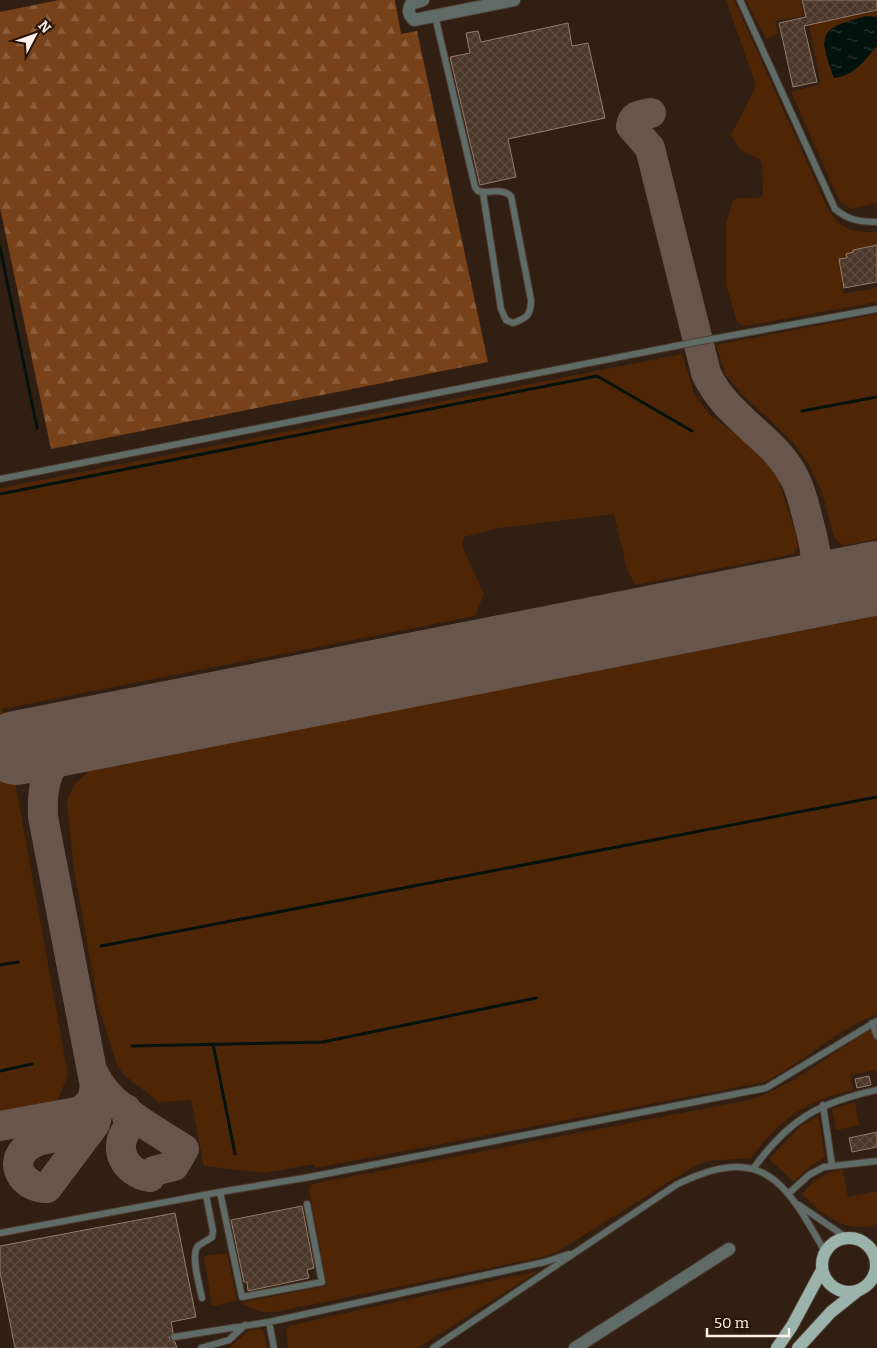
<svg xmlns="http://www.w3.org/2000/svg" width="877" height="1348" font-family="Bitter,serif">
  <defs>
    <pattern id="forest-firs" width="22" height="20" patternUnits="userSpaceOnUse" patternTransform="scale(1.25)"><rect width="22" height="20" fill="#774119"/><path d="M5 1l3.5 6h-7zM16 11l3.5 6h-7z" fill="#8b5d3a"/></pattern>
    <pattern id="water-ripples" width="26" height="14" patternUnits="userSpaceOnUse" patternTransform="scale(1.25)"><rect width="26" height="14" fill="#04120e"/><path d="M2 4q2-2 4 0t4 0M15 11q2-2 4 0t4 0" fill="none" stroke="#2a3531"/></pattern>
    <pattern id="building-cross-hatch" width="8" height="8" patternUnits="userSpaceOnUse" patternTransform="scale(1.25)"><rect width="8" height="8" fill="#4c382b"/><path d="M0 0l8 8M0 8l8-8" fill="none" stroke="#5e4c40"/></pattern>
  </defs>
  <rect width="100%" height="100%" fill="#311f13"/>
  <path fill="#4e2606" d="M726 0H734L828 209C843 232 851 231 877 232V245L853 250V252L846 254 847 258 840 259 844 288 842 294 877 288V302L745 326 737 322 726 284V222L733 201 736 198H759L763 194 762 163 758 158 741 151 731 135 754 90 755 83Z
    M746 0H800L804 16 775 21 778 34 766 39Z
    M877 10V17L866 16 824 44 834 78 864 61 877 46V203L851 209 840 202 791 92 821 84 809 25Z
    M877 314V539L843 546 834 537 822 492 808 463 792 441 743 395 726 375 716 345Z
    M682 354 694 393 708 413 743 440 777 475 799 545 794 554 635 585 627 569 614 514 499 528 464 537 462 546 484 594 475 616 2 709 68 1075 59 1097 53 1106 0 1115V488Z
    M877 616V1014C836 1030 803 1063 764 1082L316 1168 314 1164 265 1173 204 1166 191 1100 159 1102 124 1075 117 1065 98 1005 73 863 67 800 74 785 90 770Z
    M877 1028V1070L850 1075 853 1090C804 1102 781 1118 751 1158L709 1161 693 1167 557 1252 542 1257 276 1312H261L240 1303 327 1286 309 1189 312 1184 749 1100C793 1086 829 1055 868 1031Z
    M855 1102 859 1125 836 1130 832 1109Z
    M818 1116 825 1157 808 1168 794 1182 769 1159 801 1126Z
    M843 1170 848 1197 877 1191V1225C844 1233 824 1216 802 1194 814 1179 825 1172 843 1170Z
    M227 1253 237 1301 212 1306 204 1256Z
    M538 1271 418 1348H288L286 1330 291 1325Z
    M261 1329 264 1332 267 1348H229L250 1330Z"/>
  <path fill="url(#forest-firs)" d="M59 0H395L401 34 417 31 488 362 51 449 0 208V12Z"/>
  <path fill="url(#water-ripples)" d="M866 16 877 17V46C864 61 854 76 834 78 817 31 820 29 866 16Z"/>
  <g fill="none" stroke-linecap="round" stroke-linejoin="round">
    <path stroke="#04120e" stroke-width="3" d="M0 247 37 428
      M802 411 877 397
      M0 494 597 376 692 431
      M101 946 877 797
      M0 965 18 962
      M213 1044 235 1154
      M132 1046 323 1042 536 998
      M0 1071 32 1064"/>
    <path stroke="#68564c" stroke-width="30" d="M651 113C641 115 633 114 631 126L650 148 706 373C726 418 773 436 794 477 803 493 806 514 811 531 819 564 820 576 790 595
      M817 557C824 575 839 580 857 582
      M94 1074C108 1106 155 1130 184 1149L174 1166 154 1171 150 1177C125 1173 111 1148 129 1127L126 1109
      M0 1126 82 1111 93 1099 95 1083
      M78 1134C62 1137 36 1137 25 1149 7 1167 27 1189 47 1188L95 1124 99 1107 43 817C40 754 67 746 120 727"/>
    <path stroke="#68564c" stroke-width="74" d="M16 748 877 578"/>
  </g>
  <path fill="url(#building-cross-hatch)" stroke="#927b6c" d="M802 0H877V10L804 26 817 82 793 87 779 23 806 17Z
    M568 23 572 46 588 43 605 118 508 139 516 177 480 185 450 57 470 53 466 33 478 31 481 42Z
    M877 245V282L844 288 839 259 847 258 846 254 853 252V250Z
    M869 1076 871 1085 857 1088 855 1079Z
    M877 1132V1147L852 1152 849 1138Z
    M302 1206 314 1268 307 1270 309 1278 248 1291 247 1282H244L231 1220Z
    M175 1213 196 1317 171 1322 173 1332 169 1338 175 1342 177 1348H15L0 1272V1246Z"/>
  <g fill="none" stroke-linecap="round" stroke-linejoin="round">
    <g stroke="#4e3c31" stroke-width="8">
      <path id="lane" d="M740 0 835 209C848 220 860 222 877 222
        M435 16 475 187 478 191C490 194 500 187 511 196L531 300C531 315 527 318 513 323L506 320 501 309 483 193
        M0 479 696 342 877 309
        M872 1023 877 1036
        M823 1105 832 1165
        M753 1169C789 1119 818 1103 877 1090
        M220 1192 242 1297 322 1282 307 1204
        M789 1193 809 1175 824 1167 877 1161
        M799 1205 847 1238
        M0 1233 220 1192 310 1177 766 1088 877 1021
        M202 1298C200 1287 190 1255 198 1246 202 1243 208 1240 212 1237L213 1231 206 1195
        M269 1322 274 1348
        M174 1337 269 1322 545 1262 569 1254
        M201 1348 229 1340 245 1325
        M433 1348 676 1185C763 1142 785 1181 825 1252"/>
    </g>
    <g stroke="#4e3c31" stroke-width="14">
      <path id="street" d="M423 0 411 4C407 11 409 15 414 20L514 0
        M575 1348 729 1249"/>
    </g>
    <g stroke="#4e3c31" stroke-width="14">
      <path id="primary" d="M822 1265a27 27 0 1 1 54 0a27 27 0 1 1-54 0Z
        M777 1348 792 1326 822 1270
        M798 1348 831 1312 856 1292"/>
    </g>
    <use href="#lane" stroke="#5f6b67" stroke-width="6"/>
    <use href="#street" stroke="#5f6b67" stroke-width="12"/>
    <use href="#primary" stroke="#9ab4ac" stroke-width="12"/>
  </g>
  <g transform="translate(35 35) rotate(49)" stroke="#271509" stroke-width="4" paint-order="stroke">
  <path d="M0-4L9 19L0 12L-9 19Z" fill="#fef1e9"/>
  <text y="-8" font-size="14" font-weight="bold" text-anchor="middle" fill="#fef1e9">N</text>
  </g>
  <path d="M707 1328v8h82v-8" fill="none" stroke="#fef1e9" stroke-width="2.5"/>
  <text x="714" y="1328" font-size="15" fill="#fef1e9" stroke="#271509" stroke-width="4" paint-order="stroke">50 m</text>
</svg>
